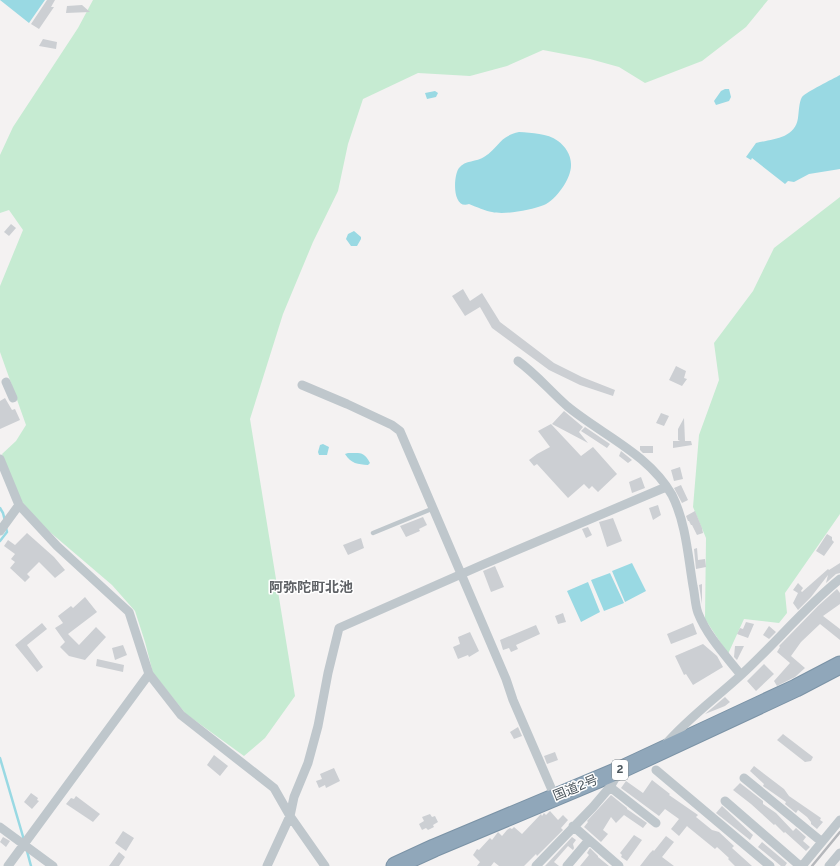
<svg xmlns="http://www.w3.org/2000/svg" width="840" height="866" font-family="Overpass,'Noto Sans JP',sans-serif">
  <rect width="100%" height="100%" fill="#f4f2f2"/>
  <path fill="#c6ebd2" d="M93 0H768L746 27 702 61 645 83 619 67 590 59 543 50 507 66 470 76 418 73 363 99 348 144 338 191 313 242 283 314 250 419 295 696 265 738 244 756 186 714 153 673 145 642 135 611 112 585 44 527 21 501 2 454 16 441 26 425 0 352V286L23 230 9 210 0 213V155L13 127 78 28Z
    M840 197V514L785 593 787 613 779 623 744 619 728 654 705 619 706 538 693 507 699 435 719 380 714 343 753 291 774 248Z"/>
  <path fill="#99d9e3" d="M0 0H45L29 23Z
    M840 75V169L809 174 794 182 788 181 785 184 752 158 751 160 746 157 756 143C772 139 795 139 798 118 799 111 799 102 802 97 806 92 833 79 840 75Z
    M725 89H729L731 97 729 101 716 105 714 101 721 91Z
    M435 91 438 93 436 97 427 99 425 93Z
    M519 132C532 133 547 133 558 141 565 146 571 155 571 164 572 178 556 200 544 205 531 210 505 215 492 212 485 211 477 207 469 204 452 210 453 176 459 168 465 160 477 162 484 157 500 147 498 137 519 132Z
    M354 231 361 237V239L357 246H351L346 239 348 234Z
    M323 444 329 447 327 455H319L318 452 320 445Z
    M348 453C360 453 364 451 370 463L368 465C358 464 351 464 345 454Z
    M632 563 646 591 625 602 612 571Z
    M610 573 624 603 604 611 591 580Z
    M588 582 600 612 581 622 567 591Z"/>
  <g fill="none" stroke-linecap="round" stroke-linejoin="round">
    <path stroke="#99d9e3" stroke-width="2.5" d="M0 508 3 513 5 521
      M0 541 7 532 6 528
      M0 758 24 840
      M27 851 31 866"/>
  </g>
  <path fill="#cccfd3" d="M47 0H55L51 7H54L39 29 31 24Z
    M82 5 90 12 66 13 67 6Z
    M43 39 57 42 56 49 39 46Z
    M11 224 16 228 9 236 4 232Z
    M463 289 470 301 482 293 500 322 554 363 582 377 615 390 613 396 580 385 549 370 492 328 480 307 465 316 452 296Z
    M676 366 686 371 684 378 687 379 682 386 669 380Z
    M5 398 12 410 15 409 20 420 0 429V401Z
    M564 411 583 427 579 432 588 443 552 424Z
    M661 413 669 416 664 426 656 423Z
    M684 418 685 441H691L692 445 673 448V441H680L678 440V429Z
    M551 424 581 456 593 447 617 474 598 492 592 486 589 489 584 484 568 498 537 464 534 466 529 460 537 454 550 447 538 431Z
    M585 427 610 444 607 448 581 431Z
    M640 446H653V453H643L640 450Z
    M621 451 632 460 628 463 619 456Z
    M680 467 683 479 674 481 671 470Z
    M641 477 645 488 632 493 629 482Z
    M681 485 688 500 682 503 674 488Z
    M658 505 661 515 653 520 649 508Z
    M695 511 702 528 703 533 697 535 692 525H691L689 521H688L686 516Z
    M423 517 427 525 419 529 420 531 406 537 400 526Z
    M613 518 622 541 607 547 599 522Z
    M588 527 592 535 586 538 582 529Z
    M27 533 54 557 65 570 55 578 39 562 27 574 30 577 25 582 10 568 15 562 11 559 15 554 4 546 8 540 15 545Z
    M827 534 832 537V540L834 542 824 556 816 551Z
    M361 538 364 548 348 555 343 545Z
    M697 548 698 560 705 559 706 567 696 569 694 549Z
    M840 563V573L836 574 826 583 828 575 811 597 798 610 793 603 798 593 793 590 798 583 803 588 801 591 802 592 828 569 829 570Z
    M495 566 504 587 491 592 483 571Z
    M702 584V604L699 585Z
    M837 589 840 593V604L823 616 840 629V640L820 624 801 642 791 656 805 668 795 677 777 686 774 681 790 663 777 652 780 647 779 646 818 606Z
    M85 597 97 612 68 634 79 645 96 627 106 637 85 660 69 656 60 647 65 642 55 628 63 623 58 616 71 606 73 608Z
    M563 613 566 622 558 624 555 616Z
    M746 622 754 624 748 638 737 634 740 628 743 629Z
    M42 623 47 629 27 645 43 667 37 672 15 645Z
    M693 623 697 634 671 644 667 634Z
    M536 625 540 634 516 645 518 649 511 652 509 648 503 650 500 640Z
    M769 626 776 632 769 639 763 635Z
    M470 632 479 651 469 657 468 655 458 659 453 647 460 644 458 637Z
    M703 644 717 656 723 667 693 685 686 674 684 675 675 656Z
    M123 645 127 655 115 660 112 648Z
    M735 646H744L737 660 734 657Z
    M97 659 124 665 123 672 96 666Z
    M764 664 774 674 756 691 747 681Z
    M725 697 730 702 725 706 705 714Z
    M518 727 522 736 514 739 510 732Z
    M783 734 813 757 811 761 805 762 777 740Z
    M555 752 558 760 547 764 544 756Z
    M214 755 228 766 220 776 207 765Z
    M754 766 784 789 789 796 821 818 820 820 823 822 817 829 811 824V822L807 817 798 810 796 813 785 804 786 802 763 786 764 784 750 771Z
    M334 768 340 781 326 788 325 785 319 788 316 781 322 779 320 774Z
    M652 780 670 794 669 795 698 815 696 817 712 830 719 832 734 846 732 848 752 866H735L728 859 729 858 717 847 715 849 688 827 687 826 679 836 671 829 679 819 665 809 659 816 621 788 626 781 643 793Z
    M740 783 763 801V804L776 813 793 831 796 828 806 837 803 841 810 847 806 851 785 832 784 833 775 824 774 825 751 804 733 790Z
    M31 793 38 798 37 800 39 801 32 809 24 802Z
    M611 795 627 808V809L647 823 643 828 624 815 616 823 611 817 603 830 608 834 601 842 584 827 588 822 587 821Z
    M76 796 100 814 93 822 66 804 71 798 74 799Z
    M722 806 753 835 750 840 716 813Z
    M550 811 558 820 563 815 568 820 561 828 563 830 537 856 536 854 524 866H499L494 862 491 866H477L480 862 473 855 477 849 479 850 490 838 492 840 498 832 502 836 507 830 510 828 512 829 514 827 522 834 541 814 542 816 544 813 546 815Z
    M430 814 432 817 435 816 438 822 433 825 434 827 428 830 426 828 422 830 419 824 424 821 422 817Z
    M123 831 134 838 126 851 115 843Z
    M634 835 642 840 627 861 621 857 622 855 620 853Z
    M666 836 674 842 662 857 674 866H640L650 853 653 850 654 851Z
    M3 837 10 841 6 847 0 842Z
    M572 837 576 840 573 844 574 848 573 850 568 846 554 862 559 866H545Z
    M762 842 787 863 785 866H781L758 847Z
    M590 848 598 856V857L609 866H580L589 855 587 853Z
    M119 852 125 857 119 866H109Z"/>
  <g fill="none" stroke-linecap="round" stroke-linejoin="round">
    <g stroke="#7b93a6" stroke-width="19">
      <path id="highway" d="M395 866 434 848 620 770 796 688 840 665"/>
    </g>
    <path stroke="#bfc7cc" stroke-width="4.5" d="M373 533 434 508"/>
    <path stroke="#bfc7cc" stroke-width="9" d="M518 361C536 374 550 391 567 406 602 435 649 454 672 495 686 523 688 556 693 586 695 595 695 605 698 613 707 636 726 656 741 675
      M6 382 13 398
      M302 385 347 404 392 425 400 431 506 679 513 700 555 797
      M0 459 19 505 57 546 129 612 149 674 181 715 274 788 290 816 325 866
      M0 531 19 505
      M665 745C687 719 716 698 741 675 775 644 804 608 840 579
      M656 770 770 866
      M744 778 822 842
      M610 787 656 823
      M725 801 800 866
      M573 826 619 866
      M0 827 53 866
      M8 866 149 674
      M267 866 290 816 294 797 308 763 318 726 328 673 339 628 482 565 666 487
      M536 866 593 807 610 787 619 772
      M567 866 589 840
      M802 866 840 820
      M829 866 840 853"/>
    <use href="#highway" stroke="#90a7ba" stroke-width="17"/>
    <path stroke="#b5b7bb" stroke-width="2.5" d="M812 866 840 832"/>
  </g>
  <g text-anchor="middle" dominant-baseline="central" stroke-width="3" stroke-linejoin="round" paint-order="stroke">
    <rect fill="#fff" stroke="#81898e" stroke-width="1" x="612" y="760" width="16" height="20" rx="3"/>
    <g font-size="12" font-weight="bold" fill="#4b565d">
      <text x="620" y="770">2</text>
    </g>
    <g font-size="13" fill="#4b565d" stroke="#fff">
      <text transform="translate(576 789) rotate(-22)">国道2号</text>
    </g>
    <g font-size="14" font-weight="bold" fill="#5f6266" stroke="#fff">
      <text x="311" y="588">阿弥陀町北池</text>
    </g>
  </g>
</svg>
